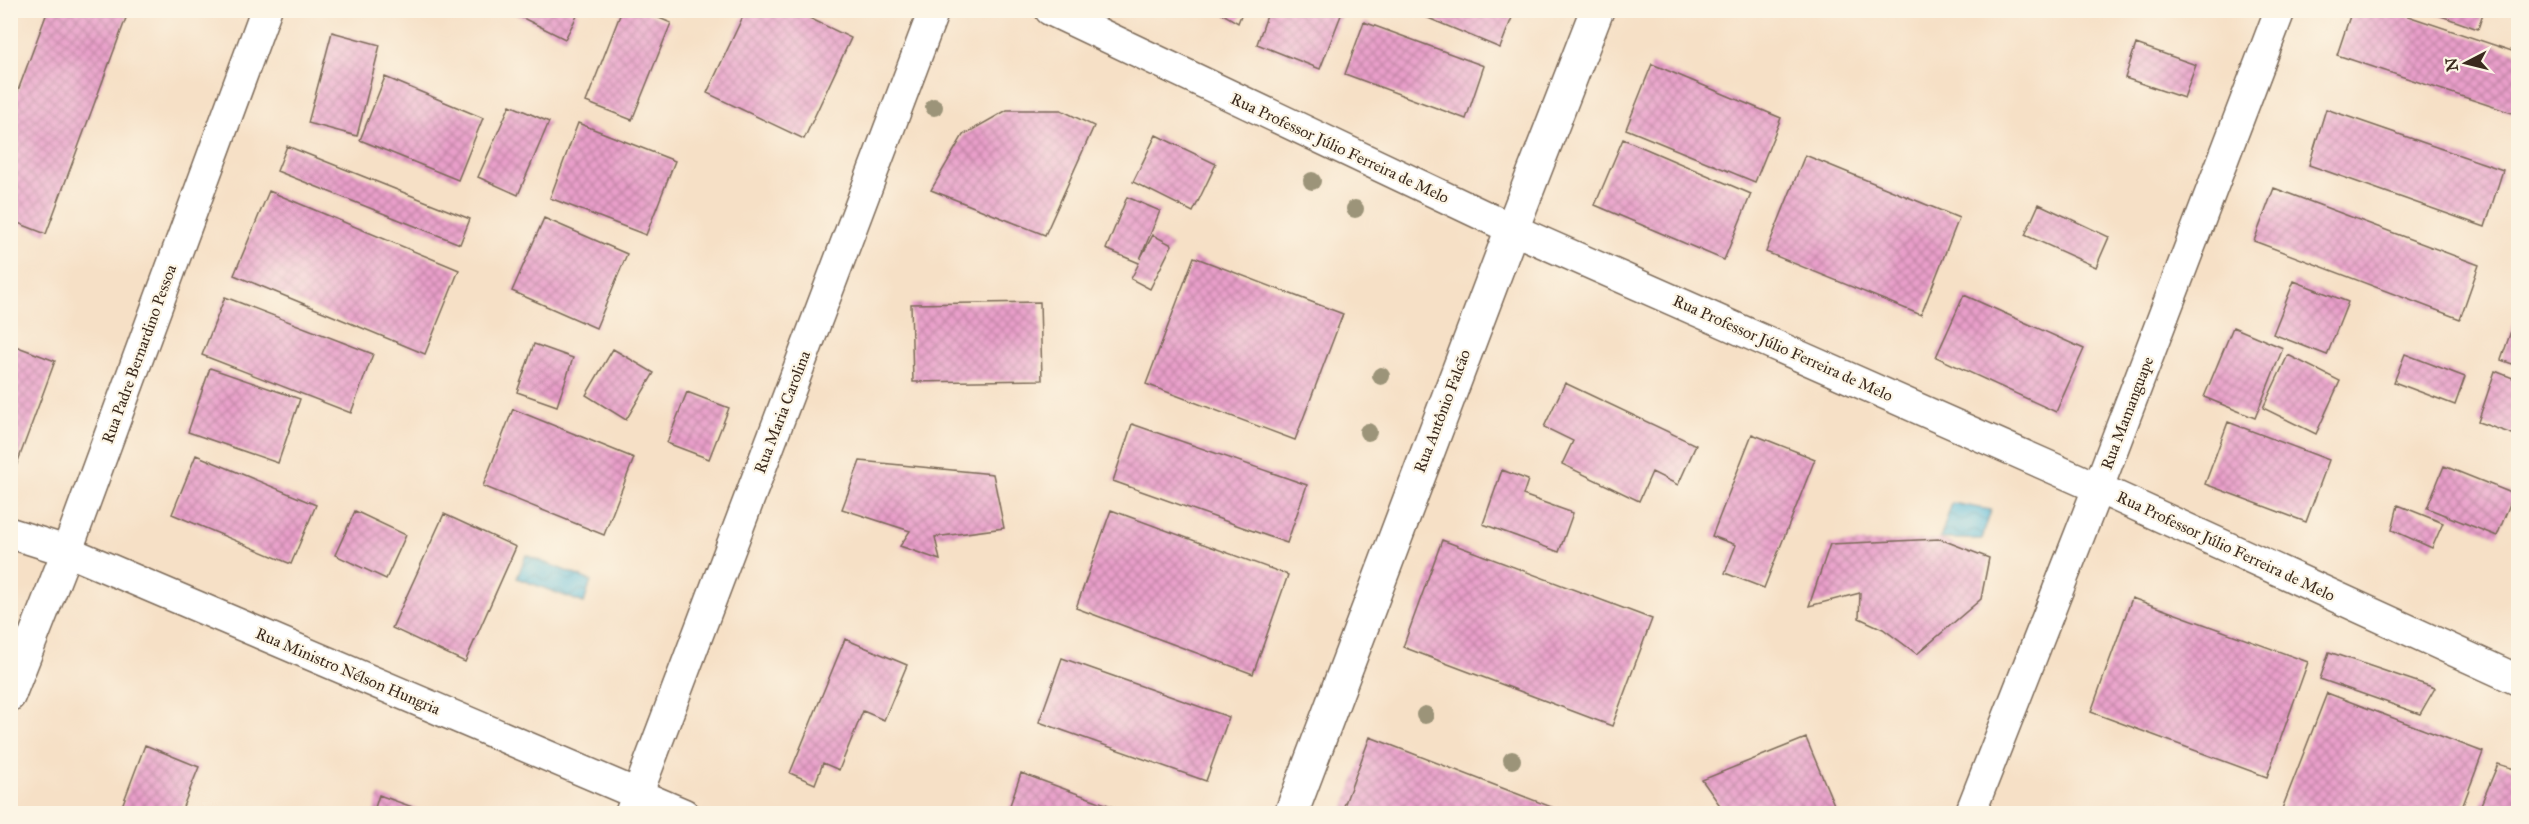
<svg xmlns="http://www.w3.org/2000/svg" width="2529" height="824" font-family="'IM FELL Great Primer',serif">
  <defs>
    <pattern id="water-waves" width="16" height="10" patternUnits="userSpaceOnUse" patternTransform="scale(1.5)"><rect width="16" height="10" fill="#5cbbda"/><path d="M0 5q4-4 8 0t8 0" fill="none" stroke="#4d98b0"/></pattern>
    <pattern id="building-cross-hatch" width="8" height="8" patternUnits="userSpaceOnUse" patternTransform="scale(1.5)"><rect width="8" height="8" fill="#e99fca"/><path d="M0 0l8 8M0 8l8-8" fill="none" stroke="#be82a3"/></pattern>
  </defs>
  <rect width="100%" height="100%" fill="#fcf5e5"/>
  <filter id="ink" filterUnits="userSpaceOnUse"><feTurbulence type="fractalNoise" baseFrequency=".0167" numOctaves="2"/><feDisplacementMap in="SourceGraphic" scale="12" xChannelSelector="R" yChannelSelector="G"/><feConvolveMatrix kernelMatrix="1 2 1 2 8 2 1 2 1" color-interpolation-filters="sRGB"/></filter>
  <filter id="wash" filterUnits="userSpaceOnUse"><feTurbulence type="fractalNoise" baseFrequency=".008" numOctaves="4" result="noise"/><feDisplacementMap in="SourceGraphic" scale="24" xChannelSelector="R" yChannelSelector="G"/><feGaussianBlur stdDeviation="1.35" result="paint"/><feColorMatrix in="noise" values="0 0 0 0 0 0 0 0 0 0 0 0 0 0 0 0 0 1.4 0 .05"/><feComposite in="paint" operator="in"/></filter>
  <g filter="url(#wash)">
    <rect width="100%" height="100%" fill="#f6e0c6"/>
    <path fill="url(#water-waves)" stroke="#4c727c" stroke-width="1.5" d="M1952 503 1991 510 1982 539H1940Z
      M526 555 591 581 584 603 517 578Z"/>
    <g id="blocks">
      <path fill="url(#building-cross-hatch)" d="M48 10H129L46 234 10 220V112Z
        M514 10H571L578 14 565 39 513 13Z
        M622 10H640L671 23 632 120 586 102Z
        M746 10H793L851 38 804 139 707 93Z
        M1216 10H1243L1238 23Z
        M1269 10H1343L1320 69 1257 44Z
        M1409 10H1515L1500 48Z
        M2352 10H2390L2518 53V115L2337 55Z
        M2424 10H2484L2478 29Z
        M1364 22 1484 66 1466 119 1345 74Z
        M332 32 380 45 357 136 308 123Z
        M2136 44 2196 65 2184 98 2125 78Z
        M1652 64 1781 118 1755 182 1626 129Z
        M385 77 483 118 458 180 360 140Z
        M510 105 549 122 518 195 478 177Z
        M2326 109 2503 170 2485 227 2309 165Z
        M1007 110H1061L1094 126 1045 235 931 190 963 135Z
        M578 123 675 161 646 235 550 198Z
        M1156 135 1216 164 1193 212 1133 182Z
        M1623 139 1751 194 1724 260 1595 205Z
        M287 146 470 219 460 244 277 171Z
        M1805 155 1959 218 1921 315 1766 252Z
        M2274 188 2479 265 2460 319 2254 241Z
        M269 191 459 270 425 354 234 275Z
        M1127 197 1160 211 1140 259 1153 235 1172 245 1150 289 1131 279 1139 263 1106 249Z
        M2039 204 2109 237 2096 267 2025 235Z
        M544 218 627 254 596 328 512 291Z
        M1194 257 1343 314 1295 440 1146 384Z
        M2294 281 2348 302 2327 355 2273 334Z
        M1964 295 2084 349 2056 412 1936 357Z
        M225 297 373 354 351 413 202 355Z
        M1040 302 1042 380 913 382 911 304Z
        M2518 311V366L2501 360Z
        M2233 327 2283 348 2255 418 2204 397Z
        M10 344 55 361 11 480H10Z
        M534 344 573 358 557 406 517 392Z
        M613 349 654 373 626 420 586 395Z
        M2405 354 2465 377 2455 405 2394 382Z
        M2288 355 2340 381 2316 434 2263 408Z
        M210 368 300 399 278 463 188 432Z
        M2495 371 2518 380V436L2478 422Z
        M1565 383 1696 445 1678 485 1652 472 1639 501 1562 464 1573 441 1544 427Z
        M687 392 729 408 709 459 667 443Z
        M513 409 634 458 604 535 483 486Z
        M2228 422 2329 460 2306 522 2205 484Z
        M1132 424 1307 485 1287 543 1113 481Z
        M1752 434 1815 459 1764 588 1725 573 1736 545 1712 536Z
        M196 455 316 505 291 564 172 514Z
        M860 461 993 474 1004 528 935 537 940 560 900 546 910 531 842 509Z
        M2444 466 2514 494 2497 536 2427 508Z
        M1502 470 1528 480 1523 495 1573 513 1559 552 1483 524Z
        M2398 505 2443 523 2432 548 2392 530Z
        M1111 510 1288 575 1253 674 1076 608Z
        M355 511 406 535 386 579 335 555Z
        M444 514 516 547 465 662 392 628Z
        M1940 539 1989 558 1981 599 1917 654 1883 629 1859 618 1860 593 1809 606 1830 544Z
        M1442 540 1652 619 1612 726 1403 647Z
        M2132 598 2308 662 2267 777 2091 712Z
        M845 639 907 665 884 720 863 711 839 770 823 763 815 784 790 773Z
        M2329 652 2435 688 2420 714 2320 679Z
        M1062 658 1229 717 1206 781 1039 722Z
        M2327 693 2483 752 2463 805 2452 814H2280Z
        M1370 737 1567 813V814H1341Z
        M1806 738 1838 814H1726L1702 780Z
        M145 745 199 767 180 814H119Z
        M2498 764 2518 770V814H2477Z
        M1021 773 1130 813V814H1007Z
        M379 795 429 813 428 814H373Z"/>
    </g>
  </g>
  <g filter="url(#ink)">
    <use href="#blocks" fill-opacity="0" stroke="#7c6a59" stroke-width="1.5"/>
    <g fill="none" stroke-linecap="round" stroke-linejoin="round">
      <g stroke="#7c6a59" stroke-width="33">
        <path id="street" d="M1050 10 1512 229 2098 488 2518 680
          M10 533 67 551 684 814
          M10 696 67 551 266 10
          M630 814 934 10
          M1970 814 2098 488 2280 10"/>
      </g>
      <g stroke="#7c6a59" stroke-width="36">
        <path id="secondary" d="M1291 814 1512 229 1597 10"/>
      </g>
      <use href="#street" stroke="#fff" stroke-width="30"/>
      <use href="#secondary" stroke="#fff" stroke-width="33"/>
    </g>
    <g fill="#9c9479">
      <circle cx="934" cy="107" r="9"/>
      <circle cx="1312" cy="181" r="9"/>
      <circle cx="1355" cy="209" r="9"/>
      <circle cx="1381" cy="376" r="9"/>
      <circle cx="1368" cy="432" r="9"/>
      <circle cx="1425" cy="715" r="9"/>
      <circle cx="1512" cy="760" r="9"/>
    </g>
  </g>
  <g text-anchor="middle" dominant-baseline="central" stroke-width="4.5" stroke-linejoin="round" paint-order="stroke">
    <g font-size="16" fill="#3b2a1e" stroke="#fcf5e5">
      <text transform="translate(1340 148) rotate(25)">Rua Professor Júlio Ferreira de Melo</text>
      <text transform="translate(1783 348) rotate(24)">Rua Professor Júlio Ferreira de Melo</text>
      <text transform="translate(139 354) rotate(-70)">Rua Padre Bernardino Pessoa</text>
      <text transform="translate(1442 411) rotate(-69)">Rua Antônio Falcão</text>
      <text transform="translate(782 412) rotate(-69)">Rua Maria Carolina</text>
      <text transform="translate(2127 413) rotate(-69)">Rua Mamanguape</text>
      <text transform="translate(2226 546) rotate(25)">Rua Professor Júlio Ferreira de Melo</text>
      <text transform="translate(348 671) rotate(23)">Rua Ministro Nélson Hungria</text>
    </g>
  </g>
  <rect width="2529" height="824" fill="none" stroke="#fcf5e5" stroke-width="36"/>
  <g transform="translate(2466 63) rotate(263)" stroke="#fcf5e5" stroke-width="4.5" paint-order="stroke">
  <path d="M0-4.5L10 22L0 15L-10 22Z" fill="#3b2a1e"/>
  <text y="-9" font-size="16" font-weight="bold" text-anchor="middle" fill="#3b2a1e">N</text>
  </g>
</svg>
